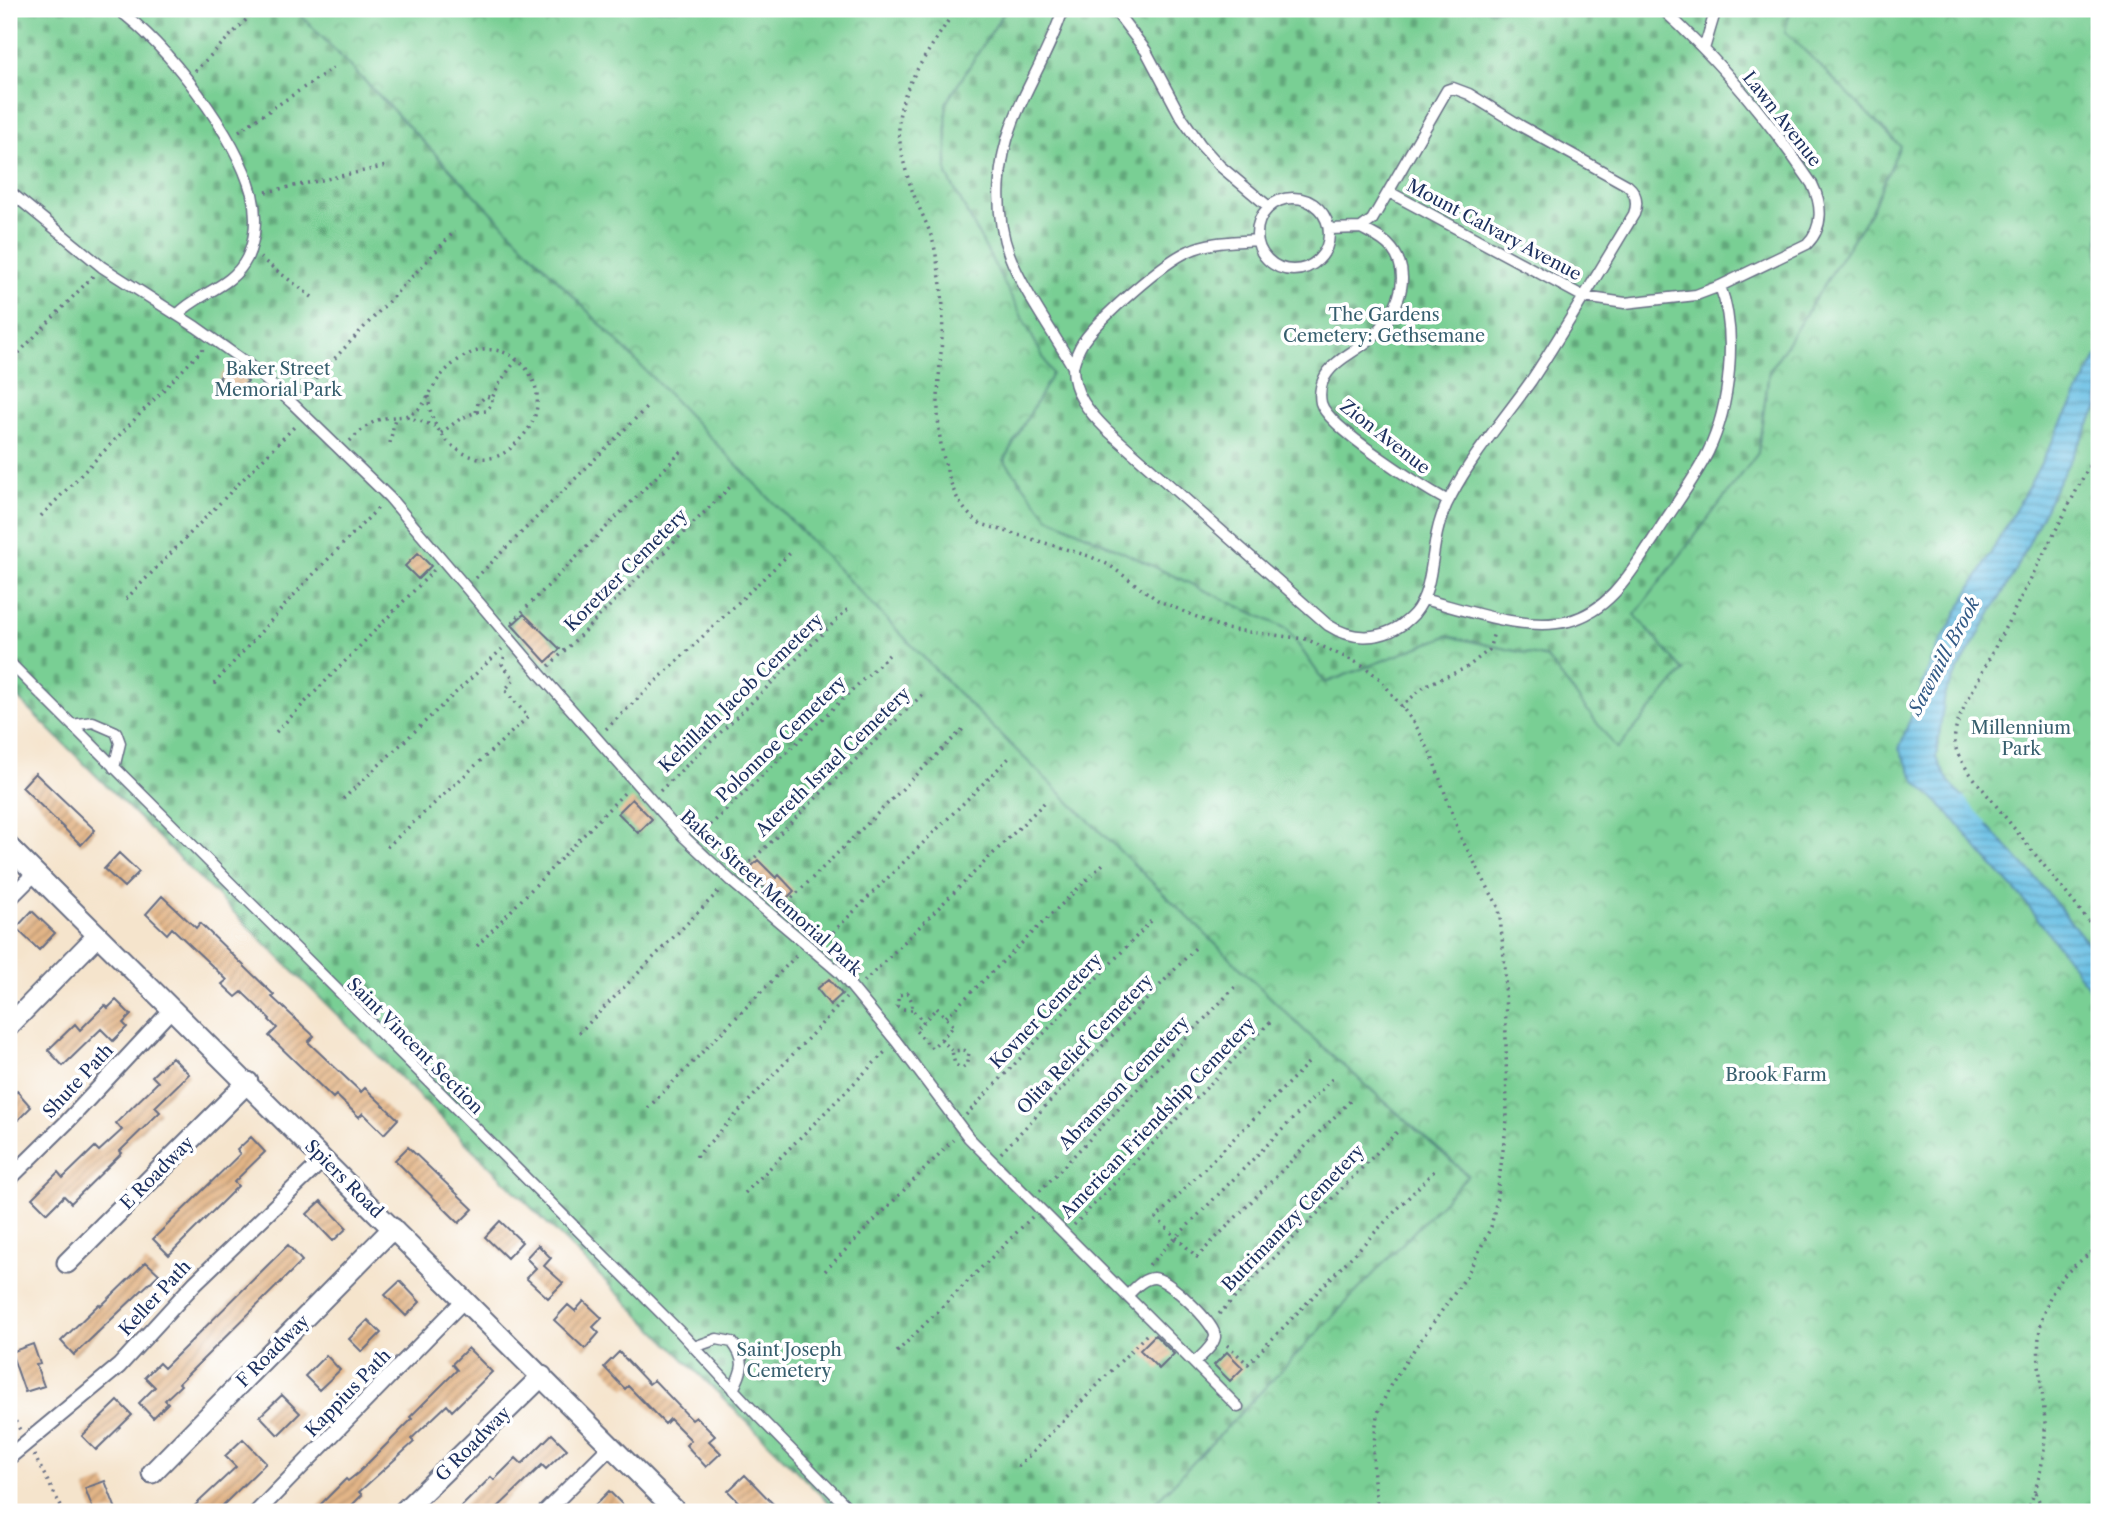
<svg xmlns="http://www.w3.org/2000/svg" width="2108" height="1521" font-family="'Libre Caslon Text',serif">
  <defs>
    <pattern id="cemetery-stones" width="16" height="16" patternUnits="userSpaceOnUse" patternTransform="scale(1.75)"><rect width="16" height="16" fill="#79cf94"/><path d="M2 7V4a2 2 0 0 1 4 0v3zM10 15v-3a2 2 0 0 1 4 0v3z" fill="#62a87c"/></pattern>
    <pattern id="park-crowns" width="20" height="18" patternUnits="userSpaceOnUse" patternTransform="scale(1.75)"><rect width="20" height="18" fill="#79cf94"/><path d="M2 6a3 3 0 1 1 6 0M12 15a3 3 0 1 1 6 0" fill="none" stroke="#62a87c"/></pattern>
    <pattern id="water-rules" width="6" height="5" patternUnits="userSpaceOnUse" patternTransform="scale(1.75)"><rect width="6" height="5" fill="#67bfe4"/><path d="M0 2.5h6" fill="none" stroke="#549cbc"/></pattern>
    <pattern id="building-hatch" width="6" height="6" patternUnits="userSpaceOnUse" patternTransform="scale(1.75)"><rect width="6" height="6" fill="#e3b587"/><path d="M-1 1l2-2M0 6l6-6M5 7l2-2" fill="none" stroke="#b79472"/></pattern>
  </defs>
  <rect width="100%" height="100%" fill="#fff"/>
  <filter id="ink" filterUnits="userSpaceOnUse"><feTurbulence type="fractalNoise" baseFrequency=".0143" numOctaves="2"/><feDisplacementMap in="SourceGraphic" scale="14" xChannelSelector="R" yChannelSelector="G"/><feConvolveMatrix kernelMatrix="1 2 1 2 8 2 1 2 1" color-interpolation-filters="sRGB"/></filter>
  <filter id="wash" filterUnits="userSpaceOnUse"><feTurbulence type="fractalNoise" baseFrequency=".00686" numOctaves="4" result="noise"/><feDisplacementMap in="SourceGraphic" scale="28" xChannelSelector="R" yChannelSelector="G"/><feGaussianBlur stdDeviation="1.57" result="paint"/><feColorMatrix in="noise" values="0 0 0 0 0 0 0 0 0 0 0 0 0 0 0 0 0 1.4 0 .05"/><feComposite in="paint" operator="in"/></filter>
  <g filter="url(#wash)">
    <rect width="100%" height="100%" fill="#f5e4cc"/>
    <path fill="url(#cemetery-stones)" stroke="#4a7f79" stroke-width="2" d="M9 9H295L964 699 1305 1031 1468 1176 1146 1512H838L9 689Z
      M1006 9H1791L1785 31 1901 146 1871 211 1769 372 1758 453 1636 615 1684 671 1617 750 1547 658 1447 636 1325 683 1287 629 1048 517 1004 460 1051 373 947 175 946 103Z"/>
    <path fill="url(#park-crowns)" stroke="#4a7f79" stroke-width="2" d="M295 9H1006L946 103 947 175 1052 374 1004 460 1048 517 1287 629 1325 683 1447 636 1547 658 1617 749 1684 671 1635 615 1758 453 1769 372 1871 211 1900 146 1785 31 1791 9H2099V1512H1146L1468 1175 1305 1031 964 699Z"/>
    <path fill="url(#water-rules)" stroke="#4177a1" stroke-width="2" d="M2099 353V406L2052 494 2017 568 1945 693 1936 758 1948 780 1972 809 2033 875 2099 957V1001L2023 899 1981 853 1948 812 1917 783 1899 749 1935 652 2031 482Z"/>
    <g fill="none" stroke-linecap="round" stroke-linejoin="round">
      <path stroke="#67bfe4" stroke-width="5" d="M1963 800 1985 824"/>
    </g>
    <g id="blocks">
      <path fill="url(#building-hatch)" d="M229 366 248 381 238 393 219 378Z
        M418 553 431 566 418 579 405 566Z
        M524 614 560 649 546 662 512 625Z
        M35 773 95 830 81 845 22 787Z
        M632 799 652 819 638 833 618 813Z
        M119 853 139 872 124 887 104 869Z
        M758 860 776 878 779 875 794 891 781 904 762 885 760 887 745 873Z
        M162 896 196 928 200 923 274 995 272 997 314 1036 308 1042 361 1092 365 1088 398 1119 384 1134 363 1113 359 1117 336 1095 333 1098 269 1036 277 1028 269 1020 270 1019 242 992 236 997 222 984 227 980 172 928 167 934 146 914Z
        M32 911 55 933 39 950 16 928Z
        M829 979 842 994 830 1005 817 989Z
        M116 1000 131 1015 123 1023 127 1027 113 1041 101 1029 63 1066 48 1050 75 1024 80 1030 105 1005 108 1008Z
        M172 1057 189 1074 155 1107 160 1112 120 1151 122 1153 71 1203 64 1196 47 1213 32 1198 58 1172 63 1178 95 1147 99 1151 122 1130 116 1123 158 1082 152 1076Z
        M17 1091 31 1107 18 1120 9 1111V1099Z
        M251 1137 265 1152 234 1182 238 1186 169 1255 153 1239 240 1154 237 1150Z
        M408 1147 473 1209 459 1223 395 1160Z
        M321 1201 347 1228 333 1241 307 1214Z
        M500 1221 522 1242 507 1258 485 1237Z
        M288 1245 302 1261 179 1383 181 1385 165 1400 168 1403 153 1418 139 1403 155 1387 145 1377 159 1363 164 1368Z
        M538 1245 551 1258 544 1266 563 1283 548 1298 526 1278 536 1268 526 1258Z
        M146 1262 159 1274 74 1355 61 1341 99 1304 101 1306Z
        M400 1281 420 1302 406 1316 385 1295Z
        M584 1301 602 1318 593 1327 599 1333 585 1349 554 1320 568 1305 575 1311Z
        M368 1320 381 1333 362 1352 349 1339Z
        M1155 1335 1174 1354 1159 1369 1140 1350Z
        M33 1344 40 1364 36 1365 44 1386 25 1392 11 1352Z
        M468 1348 492 1372 452 1411 447 1405 411 1439 414 1442 359 1492 362 1495 345 1512H313L346 1479 348 1481 358 1473 412 1419 410 1417 457 1370 452 1364Z
        M619 1352 649 1384 654 1380 692 1420 696 1417 715 1436 709 1441 721 1453 706 1467 686 1445 691 1440 670 1419 665 1424 628 1386 625 1389 604 1367Z
        M1227 1352 1243 1368 1230 1381 1214 1365Z
        M326 1355 340 1370 319 1390 305 1376Z
        M282 1395 300 1413 278 1435 260 1416Z
        M118 1401 132 1415 96 1450 82 1436Z
        M552 1434 567 1449 546 1469 542 1465 493 1512H456L491 1477 494 1480 516 1458 522 1464Z
        M243 1439 266 1463 216 1512H188L236 1467 225 1456Z
        M745 1475 781 1512H748L728 1491Z
        M105 1481 117 1512H94L85 1488Z
        M609 1491 630 1512H588Z"/>
    </g>
  </g>
  <g filter="url(#ink)">
    <use href="#blocks" fill-opacity="0" stroke="#676e84" stroke-width="2"/>
    <g fill="none" stroke-linecap="round" stroke-linejoin="round">
      <g stroke="#676e84" stroke-width="13">
        <path id="service" d="M117 9C167 44 236 135 252 194 257 215 256 239 247 258 232 288 199 292 177 315
          M1063 9C1051 49 1028 83 1013 122 997 162 994 213 1009 254 1023 291 1053 332 1073 367 1073 394 1089 412 1107 430L1328 625C1356 643 1390 640 1414 614 1432 593 1431 559 1437 533 1440 519 1445 506 1452 494 1473 454 1505 418 1531 381 1567 326 1600 270 1634 214 1638 203 1637 193 1627 185L1521 126 1469 94 1453 88 1447 90 1372 220 1361 228 1329 229
          M1114 9 1146 51 1180 115 1200 144 1220 166 1269 207
          M1704 49 1716 9
          M9 191 102 267 196 327 248 364 292 403 389 497 540 674 682 835 731 881 840 973 896 1041 969 1138 1238 1407
          M1389 192 1584 297 1625 303 1696 295 1720 286 1807 244C1824 227 1822 204 1812 184 1769 120 1719 60 1662 9
          M1257 234a36 36 0 1 1 72 0a36 36 0 1 1-72 0Z
          M1361 228C1372 234 1384 239 1392 249 1415 279 1394 318 1370 339 1357 351 1338 358 1328 372 1321 381 1319 393 1321 403 1328 428 1423 487 1448 501
          M1073 367C1075 358 1078 350 1083 342 1099 319 1163 262 1189 251 1210 241 1235 242 1257 240
          M1423 599C1466 610 1525 632 1569 621 1611 610 1631 572 1654 538 1671 510 1693 482 1708 452 1730 407 1738 333 1720 286
          M9 662 681 1333 759 1417 852 1512
          M72 725 93 722 116 732 120 743 114 768
          M1127 1296C1134 1289 1143 1278 1154 1278 1167 1278 1217 1325 1215 1337 1213 1347 1201 1356 1194 1363
          M694 1347 717 1339 732 1342C747 1361 743 1369 733 1390"/>
      </g>
      <g stroke="#676e84" stroke-width="18">
        <path id="pedestrian" d="M9 899 35 873
          M9 1179 66 1123 172 1009
          M9 1457 119 1366 195 1283 324 1159
          M257 1512 465 1299
          M545 1512 611 1446"/>
      </g>
      <g stroke="#676e84" stroke-width="23">
        <path id="minor" d="M9 847 677 1512
          M9 1026 97 936
          M67 1263 248 1082
          M152 1473 393 1228
          M403 1512 542 1376"/>
      </g>
      <path stroke="#676e84" stroke-width="3.5" stroke-dasharray="2 5" stroke-linecap="butt" d="M955 9C937 42 900 84 899 122 898 144 905 170 912 190 919 210 931 229 935 250 939 271 943 292 943 313 942 375 929 415 949 477 955 497 963 512 981 524L1089 556 1109 565 1159 601 1225 629 1306 639 1362 665 1380 679 1415 724 1431 754 1461 838 1499 908 1505 967 1507 1120 1496 1203 1491 1227 1466 1277 1408 1358 1390 1386 1377 1415 1373 1453 1374 1481 1378 1512
        M195 71 257 9
        M239 131 333 68
        M266 192 387 166
        M260 258 312 297
        M9 363 93 276
        M301 394 455 231
        M476 412 478 403 486 396 492 398 500 382 517 359
        M407 417 435 426
        M441 433 460 419 476 412 486 411 492 404V398
        M350 441C360 431 371 421 385 418 397 416 407 418 416 411 427 403 430 391 437 381 444 371 455 361 465 356 514 329 564 394 521 438 514 446 505 454 495 457 460 466 427 428 429 396
        M390 443 395 418
        M2099 447 1965 705C1952 734 1949 745 1969 772L2099 934
        M41 516 205 347
        M476 578 647 407
        M126 599 297 424
        M512 622 682 451
        M549 666 731 486
        M214 684 303 585 380 506
        M1401 707 1426 685 1466 668 1489 650 1494 632
        M606 729 790 553
        M276 732 435 569
        M660 791 850 607
        M343 799 502 649
        M700 835 890 654
        M387 847 528 717 505 690 514 679 502 664 505 655
        M740 872 924 693
        M782 908 963 729
        M823 942 1010 757
        M477 946 626 791
        M864 982 1046 801
        M937 1008 954 1026 932 1048 915 1030Z
        M912 1010 902 1009 897 1006 899 995 908 993 912 1002V1010L924 1022
        M946 1017 1103 864
        M579 1033 720 890
        M941 1039 952 1051 964 1050 969 1053 966 1066 962 1068 955 1065 952 1051
        M1308 1063 1156 1218 1197 1257 1353 1098
        M648 1108 798 954
        M966 1115 1154 918
        M1001 1153 1198 945
        M696 1157 846 998
        M1040 1191 1237 985
        M745 1193 887 1050
        M1074 1225 1270 1022
        M1149 1265 1333 1078
        M825 1271 953 1140
        M1219 1314 1397 1132
        M1227 1345 1248 1364 1436 1169
        M897 1352 1032 1217
        M9 1409 20 1430
        M34 1455 64 1512
        M1018 1467 1148 1333
        M2035 1493 2045 1512
        M2027 1512C2039 1483 2046 1455 2045 1423 2042 1371 2027 1335 2056 1286 2065 1271 2086 1257 2099 1246"/>
      <use href="#service" stroke="#fff" stroke-width="10"/>
      <use href="#pedestrian" stroke="#fff" stroke-width="14"/>
      <use href="#minor" stroke="#fff" stroke-width="19"/>
    </g>
  </g>
  <g text-anchor="middle" dominant-baseline="central" stroke-width="7" stroke-linejoin="round" paint-order="stroke">
    <g font-size="18" fill="#1b2f5e" stroke="#fff">
      <text transform="translate(1782 119) rotate(52)">Lawn Avenue</text>
      <text transform="translate(1494 230) rotate(28)">Mount Calvary Avenue</text>
      <text transform="translate(1385 437) rotate(38)">Zion Avenue</text>
      <text transform="translate(626 570) rotate(-45)">Koretzer Cemetery</text>
      <text transform="translate(741 693) rotate(-44)">Kehillath Jacob Cemetery</text>
      <text transform="translate(781 739) rotate(-44)">Polonnoe Cemetery</text>
      <text transform="translate(833 762) rotate(-44)">Atereth Israel Cemetery</text>
      <text transform="translate(771 893) rotate(42)">Baker Street Memorial Park</text>
      <text transform="translate(1046 1011) rotate(-46)">Kovner Cemetery</text>
      <text transform="translate(1085 1044) rotate(-46)">Olita Relief Cemetery</text>
      <text transform="translate(415 1046) rotate(45)">Saint Vincent Section</text>
      <text transform="translate(78 1081) rotate(-47)">Shute Path</text>
      <text transform="translate(1124 1083) rotate(-46)">Abramson Cemetery</text>
      <text transform="translate(1158 1118) rotate(-46)">American Friendship Cemetery</text>
      <text transform="translate(157 1173) rotate(-45)">E Roadway</text>
      <text transform="translate(344 1179) rotate(45)">Spiers Road</text>
      <text transform="translate(1293 1218) rotate(-46)">Butrimantzy Cemetery</text>
      <text transform="translate(155 1298) rotate(-47)">Keller Path</text>
      <text transform="translate(273 1351) rotate(-45)">F Roadway</text>
      <text transform="translate(348 1393) rotate(-46)">Kappius Path</text>
      <text transform="translate(473 1444) rotate(-45)">G Roadway</text>
    </g>
    <g font-size="18" fill="#375f6e" stroke="#fff">
      <text x="1384" y="315">The Gardens<tspan x="1384" dy="21">Cemetery: Gethsemane</tspan></text>
      <text x="278" y="369">Baker Street<tspan x="278" dy="21">Memorial Park</tspan></text>
      <text x="2021" y="728">Millennium<tspan x="2021" dy="21">Park</tspan></text>
      <text x="1776" y="1075">Brook Farm</text>
      <text x="789" y="1350">Saint Joseph<tspan x="789" dy="21">Cemetery</tspan></text>
    </g>
    <g font-size="19" font-style="italic" fill="#325a86" stroke="#fff">
      <text transform="translate(1944 656) rotate(-62)">Sawmill Brook</text>
    </g>
  </g>
  <rect width="2108" height="1521" fill="none" stroke="#fff" stroke-width="35"/>
</svg>
